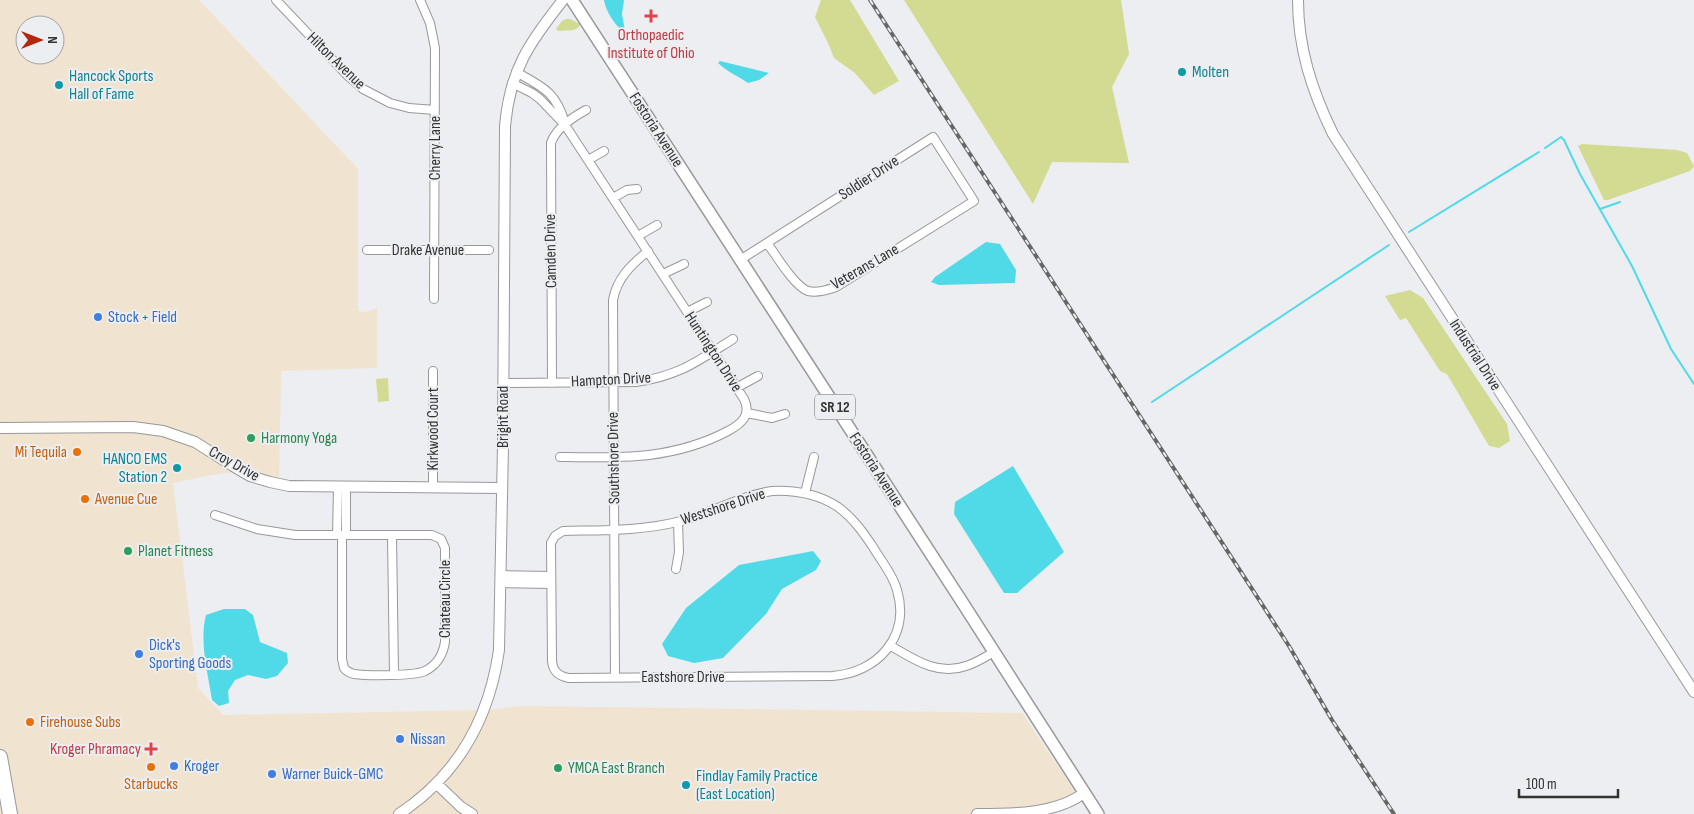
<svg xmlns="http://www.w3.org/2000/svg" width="1694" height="814" font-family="'Sofia Sans Condensed',sans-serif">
  <rect width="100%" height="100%" fill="#edeef1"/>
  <path fill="#f0e3cf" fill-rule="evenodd" d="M0 0H199L358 169V311L367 312 377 308V368L281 371 279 485 241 471 211 475 173 483 198 688 223 715 484 710 524 706 1022 713 1079 798 1061 807 977 814H0ZM25 25H55V55H25Z"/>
  <path fill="#d3da91" d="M821 0H850L899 81 874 95 855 73 834 58 828 43 815 17Z
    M904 0H1121L1129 54 1112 87 1129 163 1052 162 1033 204Z
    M566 19H570L580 24 579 27 574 30 558 31 556 29 562 21Z
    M1582 144 1677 150 1687 153 1694 166 1690 171 1608 200H1604L1578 146Z
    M1410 290 1423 298 1507 424 1510 441 1499 448 1489 446 1447 374 1440 371 1406 318 1400 320 1385 296Z
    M388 378 389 401 378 402 376 379Z"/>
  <path fill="#50dae8" d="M604 0H624L622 14 625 31H622C614 23 606 12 604 0Z
    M720 61 769 73 759 80 748 83C738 76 726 71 718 63Z
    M986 242 1000 244 1016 270 1015 283 939 285 931 282 935 277Z
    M1013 466 1064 552 1017 593H1004L954 514 955 502Z
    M813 551 821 561 816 570 782 589 766 614 723 658 694 663 668 656 662 644 686 608 739 565Z
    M224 609H245L253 615 260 642 287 653 288 663 277 676 266 679 248 675 235 680 228 691 229 703 219 706 212 700C208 674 199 641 206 615Z"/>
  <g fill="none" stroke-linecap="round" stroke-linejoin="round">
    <path stroke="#50dae8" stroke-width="2" d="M1545 148 1561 137 1564 140 1580 174 1632 266 1671 349 1694 384
      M1600 209 1620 202
      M1409 232 1539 152
      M1152 402 1389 245"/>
    <g stroke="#98989b" stroke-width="10">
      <path id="street" d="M276 0 348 76 363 89 390 103 409 108 435 110
        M420 0 430 23 435 48 434 299
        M516 72C543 87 556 92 565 123
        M512 83 532 93 540 99 565 125 744 399C752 415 741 424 728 431 673 460 620 458 560 457
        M588 160 604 151
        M613 198 627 190 637 189
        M638 236 657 225
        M367 250H489
        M740 260 933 137 974 201 836 287C827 290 818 293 808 291 794 286 776 255 767 243
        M663 274 684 264
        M687 312 707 302
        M503 383 636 382C679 376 698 361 733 339
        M552 383 551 143C556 128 573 117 586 110
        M736 388 758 376
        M747 413 772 418 785 414
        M346 487V535
        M433 487V371
        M772 491C796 490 818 494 838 507 853 518 863 532 873 547 881 561 893 574 897 590 911 637 877 673 832 676L569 678C559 676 553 672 552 661L551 543 555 536 563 531C600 530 641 531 677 522 710 514 739 496 772 491Z
        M805 493 814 457
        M215 515 257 529 295 535H432L441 539 445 548V642C443 655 437 665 425 671 414 676 368 676 354 674 350 673 347 672 344 668L342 659V535
        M337 535 338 487
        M392 536 394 674
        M676 569 679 552 678 522
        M500 575 551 576
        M500 583 551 584
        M891 646C915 660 938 676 966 666 976 663 985 657 994 652
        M615 677 613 300C617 278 631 265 648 251"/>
    </g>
    <g stroke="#98989b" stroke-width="12">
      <path id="secondary" d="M1298 0C1298 48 1312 91 1333 134L1694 692
        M0 428 133 427 163 431 195 442 233 466 250 476 270 482 289 486 502 488
        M437 784 461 807 472 814
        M399 814C458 775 489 720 499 650L503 445 505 126C510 70 529 43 563 0
        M977 814C1013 814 1056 814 1084 793"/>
    </g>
    <g stroke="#98989b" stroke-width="14">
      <path id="primary" d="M572 0 964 605 1098 814"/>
    </g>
    <g stroke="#98989b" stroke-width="16">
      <path id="highway" d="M0 757 10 814"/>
    </g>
    <use href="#street" stroke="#fff" stroke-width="8"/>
    <use href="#secondary" stroke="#fff" stroke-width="10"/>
    <use href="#primary" stroke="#fff" stroke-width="11"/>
    <use href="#highway" stroke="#fff" stroke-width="14"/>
    <g stroke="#656667" stroke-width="4">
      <path id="rail" d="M870 0 1289 646 1332 720 1394 814"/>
    </g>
    <use href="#rail" stroke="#edeef1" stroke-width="2" stroke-dasharray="5.5" stroke-linecap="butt"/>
  </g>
  <g fill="#e0444e" stroke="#edeef1" stroke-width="2">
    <path d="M648.5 8.5h5v5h5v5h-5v5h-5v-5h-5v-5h5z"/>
    <path d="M148.5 741.5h5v5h5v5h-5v5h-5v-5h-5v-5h5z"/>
  </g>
  <g fill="#0f9aa8" stroke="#edeef1" stroke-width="2">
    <circle cx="1182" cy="72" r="5"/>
    <circle cx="59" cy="85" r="5"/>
    <circle cx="177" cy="468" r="5"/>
    <circle cx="686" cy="785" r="5"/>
  </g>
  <g fill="#3f7fe0" stroke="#edeef1" stroke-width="2">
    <circle cx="98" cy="317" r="5"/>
    <circle cx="139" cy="654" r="5"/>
    <circle cx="400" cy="739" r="5"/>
    <circle cx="174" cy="766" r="5"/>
    <circle cx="272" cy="774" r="5"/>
  </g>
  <g fill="#2e9e5b" stroke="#edeef1" stroke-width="2">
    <circle cx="251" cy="438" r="5"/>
    <circle cx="128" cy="551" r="5"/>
    <circle cx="558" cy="768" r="5"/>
  </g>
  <g fill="#e8710a" stroke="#edeef1" stroke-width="2">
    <circle cx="77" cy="452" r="5"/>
    <circle cx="85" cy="499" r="5"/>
    <circle cx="30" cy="722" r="5"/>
    <circle cx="151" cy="767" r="5"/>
  </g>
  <g text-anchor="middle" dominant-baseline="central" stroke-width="4" stroke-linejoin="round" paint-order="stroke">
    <rect fill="#edeef1" stroke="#6a6a6c" stroke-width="1" x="815" y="394.5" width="40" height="25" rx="4"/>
    <g font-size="15" font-weight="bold" fill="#323233">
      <text x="835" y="407">SR 12</text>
    </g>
    <g font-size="16" fill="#be3a42" stroke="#edeef1">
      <text x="651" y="35">Orthopaedic<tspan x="651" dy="18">Institute of Ohio</tspan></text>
      <text x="141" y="749" text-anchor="end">Kroger Phramacy</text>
    </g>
    <g font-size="16" fill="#323233" stroke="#edeef1">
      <text transform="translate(336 61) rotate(44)">Hilton Avenue</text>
      <text transform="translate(656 130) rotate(57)">Fostoria Avenue</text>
      <text transform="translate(435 148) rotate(-90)">Cherry Lane</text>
      <text transform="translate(869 178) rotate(-33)">Soldier Drive</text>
      <text x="428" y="250">Drake Avenue</text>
      <text transform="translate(551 251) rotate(-91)">Camden Drive</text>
      <text transform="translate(865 267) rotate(-30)">Veterans Lane</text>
      <text transform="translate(713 352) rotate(57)">Huntington Drive</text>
      <text transform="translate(1475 355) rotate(57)">Industrial Drive</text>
      <text transform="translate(611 380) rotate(-3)">Hampton Drive</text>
      <text transform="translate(503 417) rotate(-90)">Bright Road</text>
      <text transform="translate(433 429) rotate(-90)">Kirkwood Court</text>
      <text transform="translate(614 458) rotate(-91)">Southshore Drive</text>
      <text transform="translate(234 464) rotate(29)">Croy Drive</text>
      <text transform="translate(876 470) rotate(57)">Fostoria Avenue</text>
      <text transform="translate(723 507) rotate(-18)">Westshore Drive</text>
      <text transform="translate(445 599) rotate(-90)">Chateau Circle</text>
      <text x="683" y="677">Eastshore Drive</text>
    </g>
    <g font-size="16" fill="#0d838f" stroke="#edeef1" text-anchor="start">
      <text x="1192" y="72">Molten</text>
      <text x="69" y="76">Hancock Sports<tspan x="69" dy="18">Hall of Fame</tspan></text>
      <text x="167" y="459" text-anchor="end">HANCO EMS<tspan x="167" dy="18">Station 2</tspan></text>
      <text x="696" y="776">Findlay Family Practice<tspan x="696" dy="18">(East Location)</tspan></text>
    </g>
    <g font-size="16" fill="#366cbe" stroke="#edeef1" text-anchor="start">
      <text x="108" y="317">Stock + Field</text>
      <text x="149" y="645">Dick's<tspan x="149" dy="18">Sporting Goods</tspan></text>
      <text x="410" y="739">Nissan</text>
      <text x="184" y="766">Kroger</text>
      <text x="282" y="774">Warner Buick-GMC</text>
    </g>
    <g font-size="16" fill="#27864d" stroke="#edeef1" text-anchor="start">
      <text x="261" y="438">Harmony Yoga</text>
      <text x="138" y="551">Planet Fitness</text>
      <text x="568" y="768">YMCA East Branch</text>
    </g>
    <g font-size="16" fill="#c56008" stroke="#edeef1" text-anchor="start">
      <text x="67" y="452" text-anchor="end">Mi Tequila</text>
      <text x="95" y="499">Avenue Cue</text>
      <text x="40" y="722">Firehouse Subs</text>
      <text x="151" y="784" text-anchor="middle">Starbucks</text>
    </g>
  </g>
  <g transform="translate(40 40) rotate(90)"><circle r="24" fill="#edeef1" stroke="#a2a3a5"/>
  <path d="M0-4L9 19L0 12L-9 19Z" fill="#b4270c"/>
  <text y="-8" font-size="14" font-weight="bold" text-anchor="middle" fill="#323233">N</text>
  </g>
  <path d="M1519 789v8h99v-8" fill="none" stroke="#323233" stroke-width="2.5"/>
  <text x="1526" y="789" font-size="15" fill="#323233" stroke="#edeef1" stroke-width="4" paint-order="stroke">100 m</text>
</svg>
